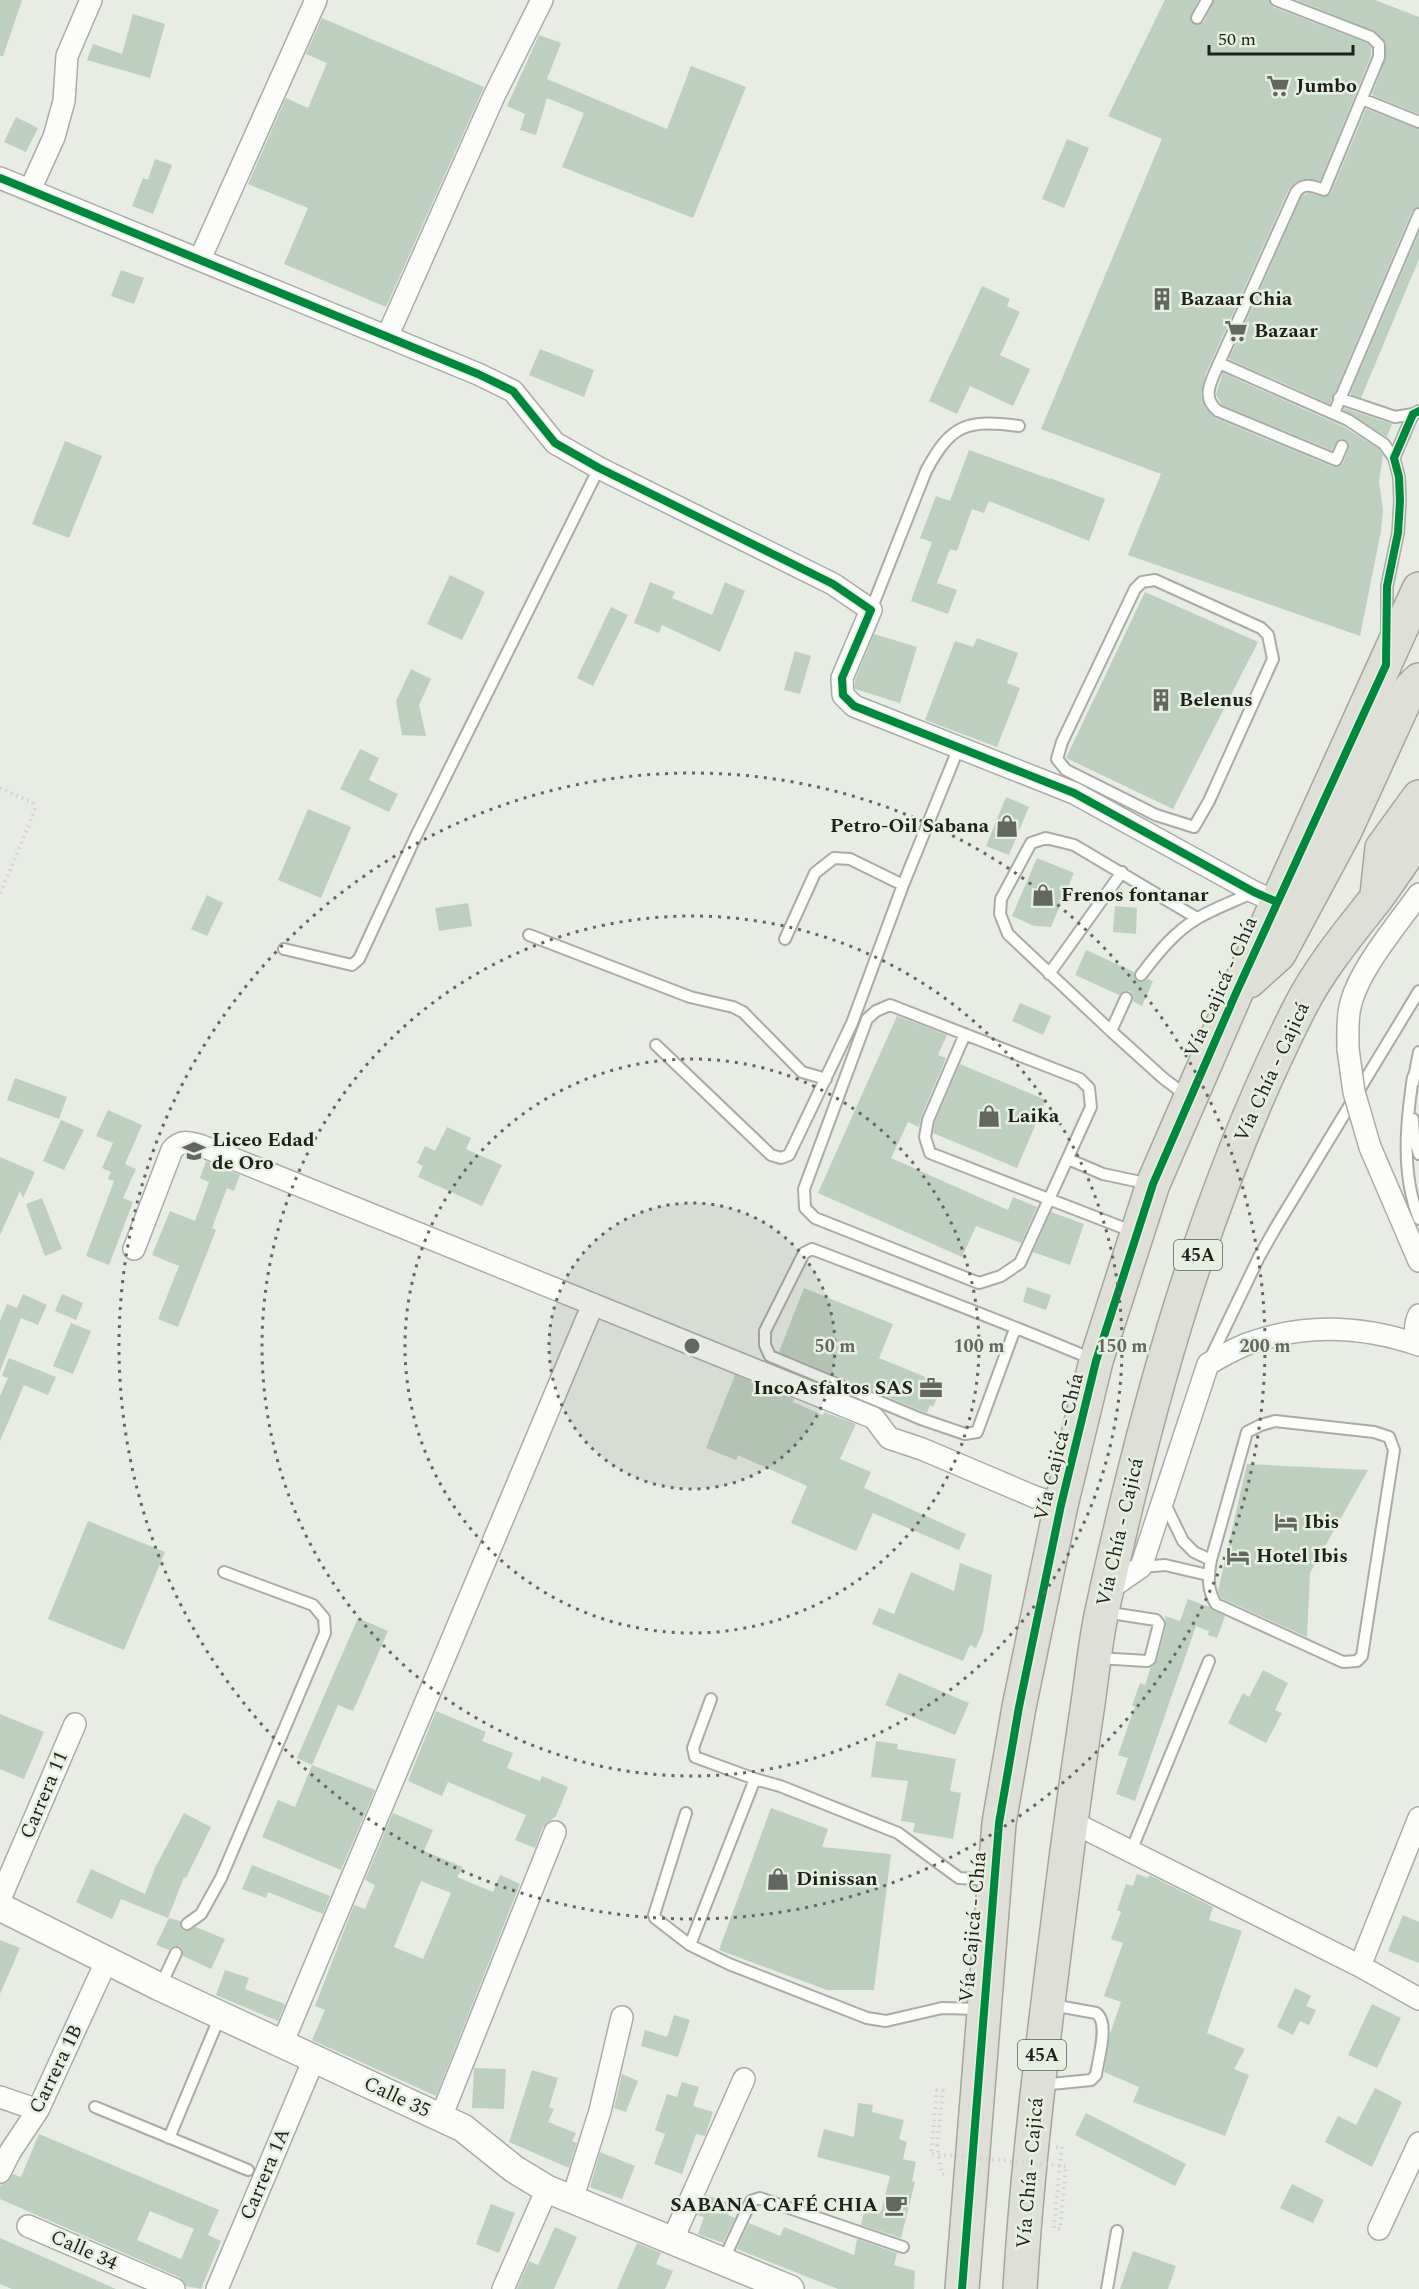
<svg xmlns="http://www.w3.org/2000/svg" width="1419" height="2289" font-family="Spectral,serif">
  <rect width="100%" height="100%" fill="#e8ece4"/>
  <path fill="#bdcfbf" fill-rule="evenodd" d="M0 0H22L3 56H0Z
    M1165 0H1198L1190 18 1191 22 1197 25 1204 22 1214 0H1269L1273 7 1367 43 1371 48V56L1320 181 1303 179 1295 183 1289 189 1206 373 1201 394 1206 409 1215 418 1333 467H1338L1343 463 1349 448 1348 441 1342 439 1338 440 1332 450 1222 405 1216 394 1223 373 1344 427 1379 449 1383 455 1379 482 1383 509 1381 531 1360 636 1128 555 1161 474 1041 429 1162 139 1108 116Z
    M1297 0H1375L1419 17V114L1372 95 1386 57V43L1376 32Z
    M133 14 165 24 150 78 87 60 93 44 122 54Z
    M322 18 484 87 386 307 284 264 308 208 248 184 286 98 308 108 327 63 306 54Z
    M539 35 561 43 547 79 667 129 691 66 746 87 693 218 562 167 584 113 547 98 536 135 520 130 525 114 507 106Z
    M1366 109 1419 129V207L1412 211 1330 404 1229 359 1302 196 1309 193 1325 197 1331 193Z
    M16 117 38 128 26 152 4 142Z
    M1067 139 1089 148 1064 208 1042 199Z
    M155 159 172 165 153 214 132 206 143 178 148 180Z
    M1419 233V259L1361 398 1350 394Z
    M121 270 144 278 134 304 111 296Z
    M982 286 1010 299 1007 306 1020 312 1000 355 1030 369 1013 406 970 386 957 414 929 401Z
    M540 349 594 370 584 397 529 375Z
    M1344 408 1392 424 1387 437 1344 410Z
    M65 441 102 456 69 538 32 524Z
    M969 450 1050 479V478L1105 499 1089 541 989 501 984 513 972 509 957 551 950 549 937 583 957 590 948 614 911 601 932 542 920 538 936 496 950 501Z
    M450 575 485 592 462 640 427 624Z
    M650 582 675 592 672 598 712 615 725 582 745 591 720 652 662 625 659 633 634 623Z
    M1145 592 1258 642 1173 809 1066 758Z
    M611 607 628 615 593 686 577 678Z
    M874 634 917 647 900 703 855 689V680Z
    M977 638 1018 653 1007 683 1020 688 997 747 925 720 955 641 973 647Z
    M795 651 811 656 800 694 784 690Z
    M411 669 431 679 419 705 426 736 402 735 396 701Z
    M360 749 379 758 369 780 398 794 389 812 340 789Z
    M1006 797 1029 807 1009 855 986 846Z
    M308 809 351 827 321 898 278 880Z
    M1037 858 1074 873 1051 927 1034 926 1012 916Z
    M207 895 223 903 207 936 191 929Z
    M468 903 472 926 439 931 435 908Z
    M1115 906 1137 908 1136 934 1113 932Z
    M1086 950 1134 972V977L1137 981 1143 982 1148 979 1153 981 1142 1006 1133 1001V997L1130 991H1125L1119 995 1075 975Z
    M1020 1003 1051 1016 1043 1035 1012 1021Z
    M897 1016 947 1035 938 1055 946 1058 921 1117 919 1127 908 1122 891 1158 1008 1210 1013 1197 1037 1207 1021 1243 976 1226 962 1257 818 1193Z
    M960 1064 1046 1100 1017 1168 933 1133 935 1122Z
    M15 1078 67 1097 59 1119 7 1100Z
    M108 1110 142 1125 125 1164 136 1169 123 1198 133 1202 109 1265 86 1256 114 1181 108 1179 111 1172 102 1168 113 1143 96 1136Z
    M61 1120 84 1130 64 1170 43 1161Z
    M447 1127 471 1138 466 1149 502 1165 482 1206 418 1177 423 1166 417 1163 425 1146 435 1151Z
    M0 1157 35 1172 23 1198 20 1191 0 1235Z
    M206 1161 240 1175 234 1191 227 1188 212 1228 216 1230 178 1327 158 1319 179 1266 152 1255 170 1211 195 1221 209 1182 200 1178Z
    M42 1198 62 1249 45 1256 26 1204Z
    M1051 1212 1084 1224 1070 1265 1033 1252Z
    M1027 1287 1051 1295 1046 1310 1023 1302Z
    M804 1288 893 1324 879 1358 943 1384 933 1407 930 1405 927 1413 924 1412 779 1352Z
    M23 1294 47 1305 38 1325 21 1318 0 1371V1321L7 1304 17 1308Z
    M62 1294 83 1303 76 1320 55 1311Z
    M71 1323 91 1331 73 1374 53 1366Z
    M9 1358 56 1377 48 1395 24 1385 0 1441V1396L8 1378 2 1376Z
    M735 1375 794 1399 793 1402 823 1415 824 1412 856 1424 840 1459 871 1472 864 1488 966 1534 959 1550 873 1513 856 1551 791 1523 807 1486 738 1455 736 1460 706 1448Z
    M1247 1464 1368 1470 1310 1573 1307 1637 1221 1598 1218 1591Z
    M88 1521 165 1552 124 1650 48 1619Z
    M960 1563 992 1575 983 1632 976 1648 970 1645 963 1661 872 1624 879 1608 894 1614 911 1572 954 1591Z
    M1188 1599 1209 1607 1225 1616 1217 1638 1208 1635 1209 1631 1196 1626 1135 1801 1116 1794 1128 1758 1118 1755 1135 1706H1132L1140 1683 1145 1685 1151 1667 1157 1661 1166 1626 1165 1616 1180 1621Z
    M358 1618 388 1631 353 1711 338 1705 312 1765 375 1790 341 1870 262 1837 278 1800 295 1807 312 1765 297 1758Z
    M1263 1670 1288 1683 1275 1710 1282 1713 1266 1743 1228 1723 1243 1693 1249 1697Z
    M899 1673 969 1703 955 1735 885 1705Z
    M436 1711 486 1732 482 1741 513 1753 507 1768 540 1781 542 1776 568 1787 556 1816 543 1827 535 1848 515 1840 526 1815 448 1782 442 1796 408 1781Z
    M0 1714 44 1732 24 1779 0 1769Z
    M876 1741 898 1744 897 1749 956 1759 950 1791 961 1793 953 1839 913 1832 915 1823 901 1821 908 1781 871 1777Z
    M771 1808 828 1829 822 1847 891 1854 874 1990H827L719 1950Z
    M184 1813 211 1827 186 1878 184 1877 168 1918 121 1899 112 1919 76 1902 91 1869 145 1894 155 1868Z
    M393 1813 433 1830 424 1851 463 1867 457 1877 493 1892 500 1875 520 1884 436 2096 312 2040 325 2010 315 2006 354 1905 365 1909 375 1885 365 1880ZM421 1881 451 1893 423 1959 394 1947Z
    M252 1865 330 1896 323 1914 268 1892 266 1898 242 1889Z
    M1137 1874 1148 1878 1149 1875 1213 1907 1209 1920 1242 1931 1207 2033 1245 2049 1234 2069 1249 2075 1225 2136 1133 2102 1139 2087 1104 2072 1110 2034 1121 2002 1104 1996 1123 1943 1111 1939 1121 1912 1117 1910 1126 1884 1133 1886Z
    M1403 1915 1419 1922V1963L1388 1951Z
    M169 1918 180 1921 181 1928 184 1931 196 1927 225 1939 211 1969 183 1956 182 1949 179 1946 172 1947 169 1950 156 1945Z
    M0 1940 20 1948 0 1994Z
    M225 1970 249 1978 245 1989 285 2004 278 2021 216 1995Z
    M1295 1988 1311 1996 1306 2006 1316 2010 1309 2025 1300 2021 1293 2035 1277 2027Z
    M1372 2004 1401 2018 1377 2068 1348 2055Z
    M674 2015 690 2020 678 2057 641 2046 645 2030 667 2037Z
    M474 2068 506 2069 504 2109 472 2108Z
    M532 2070 558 2078 549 2107 554 2109 548 2122 576 2133 572 2141 577 2143 569 2168 509 2142Z
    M622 2074 638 2081 626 2112 614 2108Z
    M682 2082 699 2087 693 2106 713 2112 705 2136 696 2134 682 2174 654 2164 665 2134 655 2130 667 2094 677 2097Z
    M1375 2088 1402 2102 1372 2167 1325 2142 1338 2116 1356 2125Z
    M858 2103 873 2105 872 2112 904 2120 899 2139 907 2142 903 2159 916 2162 912 2181 915 2182 901 2238 861 2225 865 2208 881 2212 890 2176 817 2157 824 2129 854 2137Z
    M1086 2113 1186 2164 1175 2186 1075 2135Z
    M39 2134 219 2210 208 2235 221 2241 201 2289 186 2286 179 2277 0 2199V2185L7 2182 13 2174 21 2177ZM150 2211 194 2229 181 2259 137 2240Z
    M600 2152 635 2166 622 2199 590 2187Z
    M1292 2184 1324 2200 1313 2223 1280 2208Z
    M706 2195 732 2204 728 2215 735 2218 723 2243 698 2234 704 2217 697 2215Z
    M491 2204 515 2213 499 2253 476 2244Z
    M749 2223 780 2236 784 2227 854 2255 857 2239 897 2253 894 2265 915 2271 914 2289H838L737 2249Z
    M555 2227 577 2237 554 2289H517L529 2261 538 2265Z
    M0 2238 32 2252 116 2289H12L0 2284Z
    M637 2243 661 2253 656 2264 673 2271 665 2289H617Z
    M1133 2251 1176 2266 1168 2289H1120Z"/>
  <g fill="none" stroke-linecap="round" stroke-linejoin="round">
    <g stroke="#a9aca6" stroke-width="14">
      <path id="service" d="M1276 0 1371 37 1379 45V57L1324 190C1313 186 1304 182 1296 192L1219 363C1212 380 1200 397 1218 411L1336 460 1342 446
        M1197 18 1207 0
        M1362 99 1419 122
        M1219 363 1348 420 1384 444 1394 458
        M1339 398 1395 417 1413 414
        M1334 413 1419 214
        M1155 580 1261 628 1268 635 1273 659 1209 801 1194 827 1156 815 1066 770 1057 759 1062 742 1135 589 1142 582Z
        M871 610 926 471C951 424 967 419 1019 426
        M1387 633V586L1398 533 1400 501 1399 477 1394 458 1413 414 1419 411
        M529 935 690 997 733 1007 743 1012 802 1072 826 1079
        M785 939 815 873 834 858 850 859 903 885
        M284 949 352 965 359 959 416 836 599 468
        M1049 974 1122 872
        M1141 975C1157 954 1174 932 1198 918 1215 908 1235 901 1254 892
        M1126 998 1111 1031 1163 1078 1188 1097
        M890 1005 1080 1079 1089 1088 1091 1107 1020 1263 1001 1276 979 1283 815 1218 805 1208 804 1189 867 1019 876 1011Z
        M1111 1031 1008 934 1000 914 1001 899 1031 843 1046 838 1074 845 1197 918
        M965 1034 928 1120 925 1137 930 1153 1134 1232
        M656 1045 771 1155 781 1158 789 1155 852 1023 903 885 959 747
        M1413 1077C1406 1123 1401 1174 1419 1219
        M1413 1083 1419 1052
        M1413 1119 1414 1137 1419 1154
        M1068 1159 1103 1174 1150 1184
        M1015 1329 977 1432 965 1434 921 1419 770 1356 765 1345V1331L804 1253 812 1249C906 1285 1000 1320 1092 1359
        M1209 1361 1259 1257 1276 1227 1419 991
        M1275 1421 1374 1432 1389 1437 1394 1450 1362 1656 1357 1661 1343 1662 1216 1604C1207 1590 1208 1576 1211 1560L1247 1432 1261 1425Z
        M1164 1502 1183 1541 1194 1552 1211 1560
        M1141 1567 1165 1565 1208 1575
        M1098 1658 1147 1661 1150 1659 1159 1624 1156 1620 1104 1612
        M711 1699 693 1748 695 1757 755 1779 780 1786 898 1833 959 1878 993 1880
        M686 1813 654 1915 655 1918 690 1945 729 1964 867 2018 886 2021 942 2008 982 2009
        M1131 1851 1209 1661
        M187 1924 201 1914 221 1878 325 1633 324 1618 313 1605 224 1572
        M690 1945 755 1779
        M160 1987 176 1953
        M1041 2085 1091 2080 1096 2075C1098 2059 1110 2022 1096 2013L1052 2005
        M95 2107 248 2170
        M169 2138 220 2016
        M723 2261 751 2201 760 2198 903 2247
        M1107 2289 1117 2231"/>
    </g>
    <g stroke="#a9aca6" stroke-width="24">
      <path id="minor" d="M0 178 478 374 513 391 555 443 599 468 833 584 871 610 842 678 843 695 854 706 1074 793 1254 892 1277 902
        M30 190 54 137 64 101 67 56 91 0
        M200 259 316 0
        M387 337 494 96 542 0
        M1348 1049C1348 1036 1347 1020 1350 1007 1358 970 1397 925 1419 894
        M1370 1147 1419 1261
        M134 1249 172 1150C181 1139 189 1142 202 1146L874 1418 889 1438 922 1449 1035 1497 1061 1505
        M1419 1315C1414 1325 1415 1333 1419 1343
        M1108 1590 1141 1567 1208 1364C1221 1357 1235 1348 1250 1343 1306 1323 1363 1326 1419 1345
        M1070 1821 1360 1966 1419 1999
        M0 1899 75 1724
        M1360 1966 1419 1818
        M282 2044 593 1304
        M0 2097 38 2110
        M441 2117 555 1832
        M0 2172 10 2152 38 2110 106 1962
        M572 2200 600 2111 622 2017
        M28 2226 174 2289
        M1379 2229 1419 2143
        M672 2241 744 2079
        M217 2289 314 2059
        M503 2289 547 2189"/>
    </g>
    <g stroke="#a9aca6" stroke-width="30">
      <path id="tertiary" d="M0 1907 160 1987 463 2128 514 2169 547 2189 790 2289"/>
    </g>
    <g stroke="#a4a69a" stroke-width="36">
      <path id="trunk" d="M1377 895 1382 848 1419 797
        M1249 981 1279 954 1345 831 1410 689 1419 680
        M962 2289 999 1823 1019 1707 1061 1505 1096 1361 1153 1184 1236 993 1419 589
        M1020 2289C1027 2169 1042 2050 1057 1930 1066 1856 1076 1783 1087 1710 1092 1677 1095 1643 1102 1611 1147 1404 1204 1196 1300 1007 1320 968 1348 934 1375 900 1390 880 1404 858 1419 837"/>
    </g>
    <path stroke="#d1d2d0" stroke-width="4" stroke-dasharray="1.5 4.5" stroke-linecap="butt" d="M0 788 33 803 35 810 0 894
      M937 2145 942 2174H946
      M1056 2147H1062L1059 2175"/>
    <use href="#service" stroke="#fcfcfb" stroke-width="10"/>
    <use href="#minor" stroke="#fcfcfb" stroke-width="21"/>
    <use href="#tertiary" stroke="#fcfcfb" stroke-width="27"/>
    <use href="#trunk" stroke="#dee0d8" stroke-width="33"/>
    <g stroke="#a9aca6" stroke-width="24" stroke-linecap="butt">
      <path id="minor-bridge" d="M1348 1049 1354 1092 1370 1147"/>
    </g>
    <path stroke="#d1d2d0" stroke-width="4" stroke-dasharray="1.5 4.5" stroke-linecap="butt" d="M937 2145 943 2091 937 2090 931 2154 1066 2166 1060 2229 1054 2228 1059 2175"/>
    <use href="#minor-bridge" stroke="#fcfcfb" stroke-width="21"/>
    <g stroke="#e7f0e0" stroke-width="11">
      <path id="cycleway" d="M0 178 478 374 513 391 555 443 599 468 833 584 871 610 842 678 843 695 854 706 1074 793 1254 892 1277 902
        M962 2289 999 1823 1019 1707 1061 1505 1096 1361 1153 1184 1236 993 1386 665 1387 586 1398 533 1400 501 1399 477 1394 458 1413 414 1419 411"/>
    </g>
    <use href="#cycleway" stroke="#00873e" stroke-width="8"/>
  </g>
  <circle cx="692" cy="1346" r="143" fill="#646761" fill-opacity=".12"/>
  <g fill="none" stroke="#646761" stroke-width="3" stroke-dasharray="3 6">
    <circle cx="692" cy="1346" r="143"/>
    <circle cx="692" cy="1346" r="287"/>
    <circle cx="692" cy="1346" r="430"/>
    <circle cx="692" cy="1346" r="573"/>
  </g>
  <defs>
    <g id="supermarket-bare" transform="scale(1.8)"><path d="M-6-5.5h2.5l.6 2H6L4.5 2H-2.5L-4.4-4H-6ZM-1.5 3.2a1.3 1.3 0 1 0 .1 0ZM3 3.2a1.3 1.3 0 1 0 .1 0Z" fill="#646761" stroke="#e7f0e0" stroke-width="2.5" paint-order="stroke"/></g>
    <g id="building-bare" transform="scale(1.8)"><path d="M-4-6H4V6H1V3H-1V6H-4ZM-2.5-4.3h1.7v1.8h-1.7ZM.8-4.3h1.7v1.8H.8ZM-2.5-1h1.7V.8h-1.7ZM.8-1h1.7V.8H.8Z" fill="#646761" stroke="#e7f0e0" stroke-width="2.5" paint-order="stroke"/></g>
    <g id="shop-bare" transform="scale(1.8)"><path d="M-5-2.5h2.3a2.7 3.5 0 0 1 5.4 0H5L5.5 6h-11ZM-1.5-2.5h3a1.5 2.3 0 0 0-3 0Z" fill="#646761" stroke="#e7f0e0" stroke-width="2.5" paint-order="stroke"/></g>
    <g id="school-bare" transform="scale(1.8)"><path d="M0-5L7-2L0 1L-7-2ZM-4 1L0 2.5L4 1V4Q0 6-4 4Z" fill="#646761" stroke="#e7f0e0" stroke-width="2.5" paint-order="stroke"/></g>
    <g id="office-bare" transform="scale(1.8)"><path d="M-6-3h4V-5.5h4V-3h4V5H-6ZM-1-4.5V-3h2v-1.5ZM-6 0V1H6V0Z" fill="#646761" stroke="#e7f0e0" stroke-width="2.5" paint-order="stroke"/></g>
    <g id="hotel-bare" transform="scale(1.8)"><path d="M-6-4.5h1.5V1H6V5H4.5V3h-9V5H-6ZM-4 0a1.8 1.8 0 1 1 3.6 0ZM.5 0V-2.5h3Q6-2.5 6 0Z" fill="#646761" stroke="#e7f0e0" stroke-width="2.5" paint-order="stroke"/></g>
    <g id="cafe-bare" transform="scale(1.8)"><path d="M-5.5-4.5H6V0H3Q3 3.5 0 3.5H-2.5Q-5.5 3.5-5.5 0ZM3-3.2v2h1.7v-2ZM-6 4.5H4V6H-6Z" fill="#646761" stroke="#e7f0e0" stroke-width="2.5" paint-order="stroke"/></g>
  </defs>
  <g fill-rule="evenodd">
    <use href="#supermarket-bare" x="1278" y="86"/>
    <use href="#building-bare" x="1162" y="299"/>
    <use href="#supermarket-bare" x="1236" y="331"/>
    <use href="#building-bare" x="1161" y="700"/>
    <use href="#shop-bare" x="1007" y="826"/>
    <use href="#shop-bare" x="1043" y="895"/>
    <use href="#shop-bare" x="989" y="1116"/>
    <use href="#school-bare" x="194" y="1151"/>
    <use href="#office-bare" x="931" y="1388"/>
    <use href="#hotel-bare" x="1286" y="1522"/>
    <use href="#hotel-bare" x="1238" y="1556"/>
    <use href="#shop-bare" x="778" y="1879"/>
    <use href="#cafe-bare" x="896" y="2205"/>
  </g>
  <g text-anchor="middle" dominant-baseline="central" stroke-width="5" stroke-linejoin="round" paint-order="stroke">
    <g fill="#e7f0e0" stroke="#5a5e56" stroke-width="1.5">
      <rect x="1174" y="1240" width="48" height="30" rx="4.5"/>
      <rect x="1018" y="2040" width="48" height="30" rx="4.5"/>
    </g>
    <g font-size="18" font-weight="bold" fill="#1d201b">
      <text x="1198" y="1255">45A</text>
      <text x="1042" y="2055">45A</text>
    </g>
    <g font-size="20" font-weight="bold" fill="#1d201b" stroke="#e7f0e0" text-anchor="start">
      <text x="1296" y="86">Jumbo</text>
      <text x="1180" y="299">Bazaar Chia</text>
      <text x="1254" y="331">Bazaar</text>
      <text x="1179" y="700">Belenus</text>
      <text x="989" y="826" text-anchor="end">Petro-Oil Sabana</text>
      <text x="1061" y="895">Frenos fontanar</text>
      <text x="1007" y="1116">Laika</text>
      <text x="212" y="1140">Liceo Edad<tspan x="212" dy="23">de Oro</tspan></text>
      <text x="913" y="1388" text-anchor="end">IncoAsfaltos SAS</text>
      <text x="1304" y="1522">Ibis</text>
      <text x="1256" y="1556">Hotel Ibis</text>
      <text x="796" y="1879">Dinissan</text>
      <text x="878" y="2205" text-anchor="end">SABANA CAFÉ CHIA</text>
    </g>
    <g font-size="20" fill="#1d201b" stroke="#e7f0e0">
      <text transform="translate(1221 987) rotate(-66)">Vía Cajicá - Chía</text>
      <text transform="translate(1272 1072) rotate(-65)">Vía Chía - Cajicá</text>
      <text transform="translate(1059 1447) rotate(-76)">Vía Cajicá - Chía</text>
      <text transform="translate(1120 1532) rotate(-77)">Vía Chía - Cajicá</text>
      <text transform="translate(44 1795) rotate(-67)">Carrera 11</text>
      <text transform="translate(973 1927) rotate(-85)">Vía Cajicá - Chía</text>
      <text transform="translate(56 2069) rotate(-64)">Carrera 1B</text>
      <text transform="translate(397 2097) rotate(25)">Calle 35</text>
      <text transform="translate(1030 2173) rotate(-85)">Vía Chía - Cajicá</text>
      <text transform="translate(265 2174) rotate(-67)">Carrera 1A</text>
      <text transform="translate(84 2250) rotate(24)">Calle 34</text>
    </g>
  </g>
  <circle cx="692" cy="1346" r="9" fill="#646761" stroke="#e7f0e0" stroke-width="3"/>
  <g font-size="18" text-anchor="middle" font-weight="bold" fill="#646761" stroke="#e7f0e0" stroke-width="5" stroke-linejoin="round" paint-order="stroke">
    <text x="835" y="1352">50 m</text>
    <text x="979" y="1352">100 m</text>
    <text x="1122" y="1352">150 m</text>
    <text x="1265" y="1352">200 m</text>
  </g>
  <path d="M1209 45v9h144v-9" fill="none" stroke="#1d201b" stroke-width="3"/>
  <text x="1218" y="45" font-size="18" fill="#1d201b" stroke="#e7f0e0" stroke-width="4.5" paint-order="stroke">50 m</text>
</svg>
